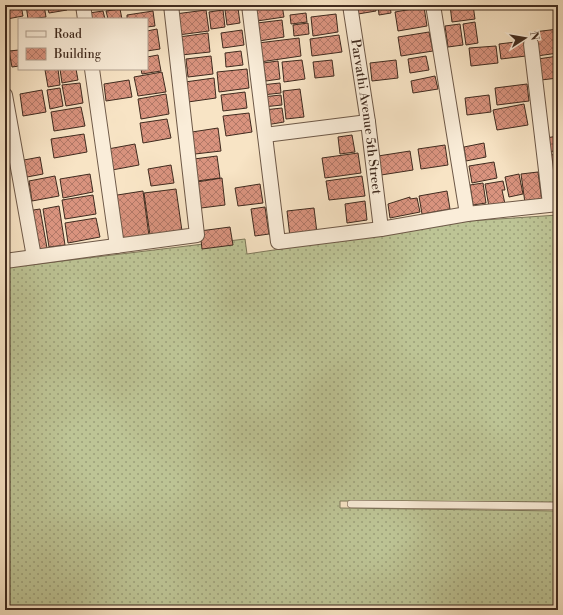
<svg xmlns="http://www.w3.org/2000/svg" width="563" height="615" font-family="'Libre Bodoni',serif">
  <defs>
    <pattern id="grass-dots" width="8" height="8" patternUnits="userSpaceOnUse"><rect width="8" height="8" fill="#bdc495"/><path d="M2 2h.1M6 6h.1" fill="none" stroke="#9b9f79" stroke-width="1.8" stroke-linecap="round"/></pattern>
    <pattern id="building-cross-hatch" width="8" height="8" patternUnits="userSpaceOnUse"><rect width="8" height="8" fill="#d9937e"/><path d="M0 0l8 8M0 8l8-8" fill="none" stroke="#b17867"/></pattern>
  </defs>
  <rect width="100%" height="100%" fill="#f8e4c5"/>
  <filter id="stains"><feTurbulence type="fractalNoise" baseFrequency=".005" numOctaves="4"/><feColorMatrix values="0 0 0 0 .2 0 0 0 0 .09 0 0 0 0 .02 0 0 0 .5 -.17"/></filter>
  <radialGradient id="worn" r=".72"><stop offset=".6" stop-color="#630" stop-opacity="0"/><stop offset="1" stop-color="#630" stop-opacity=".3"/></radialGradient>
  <path fill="url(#grass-dots)" stroke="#7e785a" d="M558 215V502L340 501V508L558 511V610H5V268L245 239 247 254 469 221Z"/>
  <path fill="url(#building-cross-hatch)" stroke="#402b1f" d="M5 5H21L23 16 7 19Z
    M26 5H44L46 17 28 19Z
    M47 5H66L67 10 49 13Z
    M282 5 284 17 257 21 255 8Z
    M357 5H375L376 11 358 14Z
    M378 5H390L391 13 379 15Z
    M394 5H422L395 9Z
    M450 5H473L475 19 452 22Z
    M424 7 427 26 398 31 395 12Z
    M238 8 240 23 227 25 225 10Z
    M120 9 122 19H108L106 11Z
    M206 10 209 31 178 35 175 14Z
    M223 10 225 27 211 29 209 12Z
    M103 11 105 19H90L89 13Z
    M153 11 155 26 147 27V19H127V15Z
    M306 13 307 22 291 24 290 15Z
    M336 14 338 32 313 36 311 17Z
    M282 20 284 37 259 41 257 23Z
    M475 22 478 43 466 45 463 24Z
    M308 23 309 34 294 36 293 25Z
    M460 24 463 45 448 47 445 26Z
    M157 29 160 49 147 51V31Z
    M558 29V53L537 56 534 32Z
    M242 30 244 45 223 48 221 33Z
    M429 32 433 51 401 56 398 37Z
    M208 33 210 52 181 55 179 37Z
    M339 35 342 52 312 56 310 39Z
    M299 38 301 56 260 62 258 43Z
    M524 41 526 56 501 59 499 44Z
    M496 46 498 63 471 66 469 48Z
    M19 50V66L12 67 9 51Z
    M241 51 243 65 226 67 225 53Z
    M158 55 161 71 142 74 141 69H147V57Z
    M211 56 213 74 188 77 186 59Z
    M426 56 429 70 410 73 408 59Z
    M558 56V78L541 80 538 59Z
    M302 60 305 79 284 82 282 62Z
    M332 60 334 76 315 78 313 62Z
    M396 60 398 78 372 81 370 63Z
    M278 61 280 79 266 81 263 63Z
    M58 69 60 85 48 87 45 70Z
    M60 69H76L78 80 62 83Z
    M247 69 249 88 219 92 217 72Z
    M162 72 166 92 138 96 134 77Z
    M435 76 438 89 413 93 411 81Z
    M214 78 216 98 188 102 185 82Z
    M129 80 132 97 106 101 104 84Z
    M80 83 83 103 66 106 62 85Z
    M280 83 281 93 262 95 261 85Z
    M527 84 529 101 497 105 495 88Z
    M60 88 63 106 50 109 47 90Z
    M300 89 304 117 286 119 283 91Z
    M42 90 46 112 23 116 20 94Z
    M245 92 247 108 223 111 221 95Z
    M166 94 169 114 141 119 138 99Z
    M281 95 282 105 263 107 262 97Z
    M489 95 491 112 467 115 465 98Z
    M524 104 528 125 497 130 493 110Z
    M81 107 85 126 54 131 51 112Z
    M282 108 284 122 266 125 264 110Z
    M249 113 252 132 226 136 223 116Z
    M167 119 171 138 143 143 140 123Z
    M218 128 221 151 195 154 192 132Z
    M84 134 87 152 54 158 51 139Z
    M352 135 355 152 340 154 338 137Z
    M558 136V150L549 152 546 138Z
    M484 143 486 157 466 161 464 147Z
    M135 144 139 165 112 170 108 149Z
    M445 145 448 165 421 169 418 149Z
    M410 151 413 170 381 175 378 156Z
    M358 153 361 173 325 178 322 158Z
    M558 154V173L554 174 551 155Z
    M217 156 220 178 197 181 194 159Z
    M40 157 43 174 27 177 24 160Z
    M494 162 497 178 472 183 469 166Z
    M171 165 174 183 151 186 148 169Z
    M538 172 542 201 525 203 521 174Z
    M90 174 93 192 63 198 60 179Z
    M519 174 523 194 509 197 505 177Z
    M55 176 59 196 32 201 29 181Z
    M362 176 365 196 329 200 326 181Z
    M222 178 225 205 201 208 197 182Z
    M503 181 505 190H502L505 204 489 207 485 184Z
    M483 183 486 203 473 205 470 185Z
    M260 184 263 203 238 206 235 188Z
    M176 189 182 231 150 235 144 193Z
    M143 191 149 236 117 241 111 196Z
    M447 191 450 209 422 214 419 196Z
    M93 195 96 214 65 219 62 200Z
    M410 197V199L417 198 420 212 390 218 388 204Z
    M365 201 367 220 347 223 345 204Z
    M59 206 65 245 49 247 43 209Z
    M265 207 269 234 255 236 251 209Z
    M314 208 317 233 290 237 287 211Z
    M40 209 47 248 34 250 27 211Z
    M96 218 100 237 68 243 65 223Z
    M230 227 233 245 202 249 200 231Z"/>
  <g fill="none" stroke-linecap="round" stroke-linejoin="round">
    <g stroke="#6e5948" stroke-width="8">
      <path id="service" d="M351 504 558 506"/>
    </g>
    <g stroke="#6e5948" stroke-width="16">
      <g id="minor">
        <path d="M83 5 85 19"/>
        <path d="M249 5 278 242 381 229 467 214 558 204"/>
        <path id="s1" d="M350 5 368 122 381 229"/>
        <path d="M433 5 467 214"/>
        <path d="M531 44 550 204"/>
        <path d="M92 69 117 246"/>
        <path d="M5 95 34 257"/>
        <path d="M265 135 368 122"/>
        <path d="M5 261 197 235 171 5"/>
      </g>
    </g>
    <use href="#service" stroke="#faedd9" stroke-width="7"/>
    <use href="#minor" stroke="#faedd9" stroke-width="14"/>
  </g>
  <g text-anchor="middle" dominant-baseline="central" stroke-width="3" stroke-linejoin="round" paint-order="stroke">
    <g font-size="13" fill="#402b1f" stroke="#faedd9">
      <text stroke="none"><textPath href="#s1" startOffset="113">Parvathi Avenue 5th Street</textPath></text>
    </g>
  </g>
  <rect width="563" height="615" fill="none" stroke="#f8e4c5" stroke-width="20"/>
  <rect x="6" y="6" width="551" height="603" fill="none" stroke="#402b1f" stroke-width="2"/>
  <rect x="10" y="10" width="543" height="595" fill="none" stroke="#402b1f"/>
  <rect x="18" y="18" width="130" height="52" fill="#faedd9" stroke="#b09f8f"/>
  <rect x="26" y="31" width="20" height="6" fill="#faedd9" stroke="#b09f8f"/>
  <text x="54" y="38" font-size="12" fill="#402b1f">Road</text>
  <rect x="26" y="48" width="20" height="12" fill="url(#building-cross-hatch)" stroke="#b09f8f"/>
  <text x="54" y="58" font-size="12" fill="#402b1f">Building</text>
  <g transform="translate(525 38) rotate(78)" stroke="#faedd9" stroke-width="3" paint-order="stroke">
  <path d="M0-3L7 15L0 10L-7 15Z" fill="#402b1f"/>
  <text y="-6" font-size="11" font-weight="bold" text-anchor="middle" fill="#402b1f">N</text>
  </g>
  <rect width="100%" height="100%" filter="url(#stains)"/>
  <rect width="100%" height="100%" fill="url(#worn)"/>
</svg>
